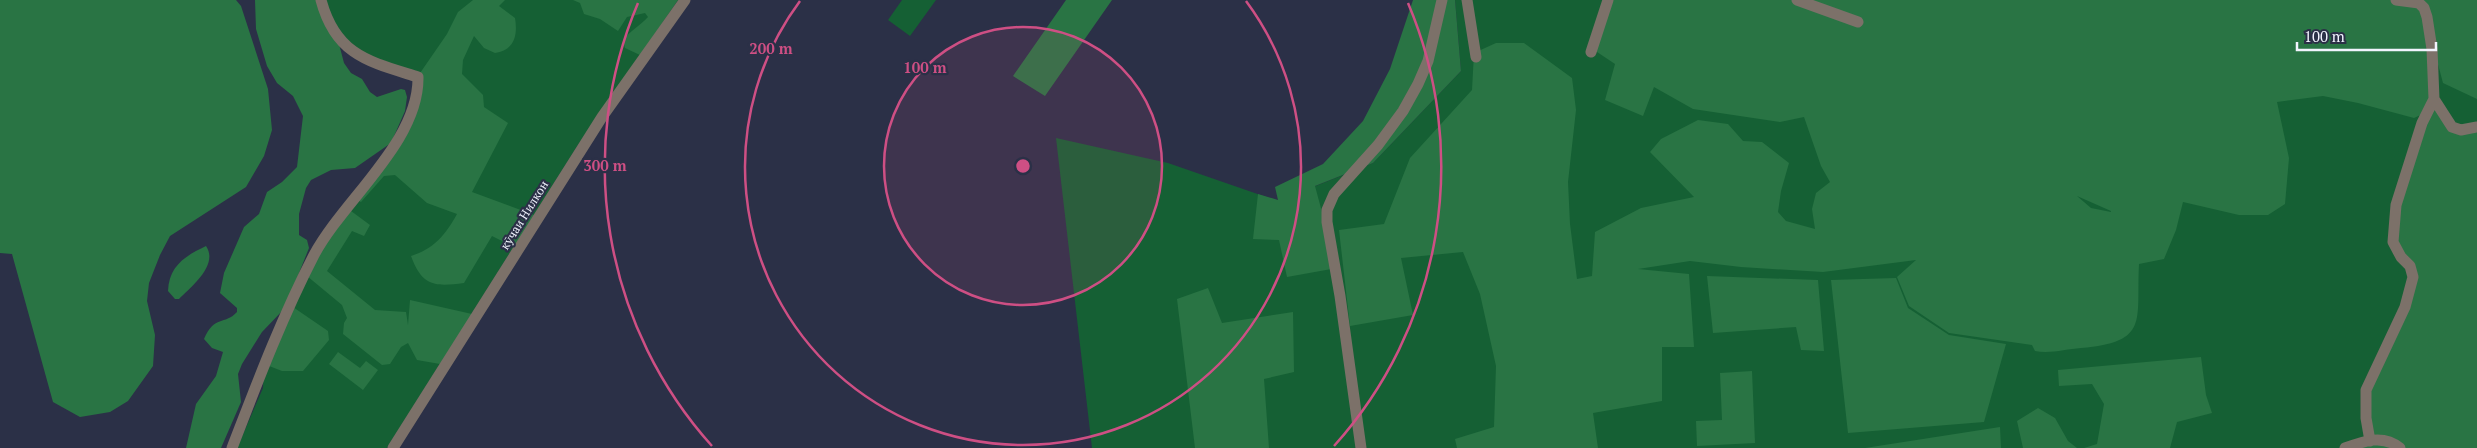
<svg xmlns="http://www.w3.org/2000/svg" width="2477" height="448" font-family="'PT Serif',serif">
  <rect width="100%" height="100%" fill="#2b3047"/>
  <path fill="#156034" d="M324 0H678L578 145 387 448H237L263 388 264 364 324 240 396 150 417 117 422 94 418 76 363 60 340 37Z
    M902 0H936L910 36 888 20Z
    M1455 0H2477V448H1092L1056 138 1168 163 1278 201 1373 163 1461 71Z"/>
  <path fill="#297444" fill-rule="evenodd" d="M0 0H236L241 6 268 89 272 130 264 156 246 187 170 236 160 255 149 283 147 301 155 335 153 366 128 401 110 412 80 417 53 402 12 254 0 253Z
    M255 0H317L339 44 344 63 351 73 362 79 370 92 377 97 401 89 405 90 407 97 405 111 391 143 355 168 331 170 311 180 306 188 299 214V235L307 240 309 248 285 308 262 332 242 364 238 374 241 402 221 448H186L196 404 216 376 223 352 212 348 204 339C215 314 224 326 237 312V308L220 293 224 273 244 227 259 214 267 192 282 182 297 167 303 116 293 96 277 83 267 66 256 29Z
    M473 0H505L499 6 515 18C518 36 514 50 495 53L484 48 474 36 463 60 462 74 483 95 484 107 508 123 472 192 534 215 514 247 492 236 464 283C434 287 422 286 411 256 434 249 446 234 457 214L427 203 395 175 384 176 361 202 350 196C384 162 428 129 418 76L447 34 458 12Z
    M573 0H678L640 55 625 48 623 41C627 33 641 25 648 17L645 13 627 17 618 31 600 19 584 14 580 3Z
    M1066 0H1112L1045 96 1013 76Z
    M1413 0H1455L1461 71 1373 163 1315 186 1337 268 1287 277 1279 240 1253 239 1258 194 1278 200 1275 187 1323 164 1363 121 1390 69Z
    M1604 0H2477V99L2443 83 2435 53 2430 85 2452 123 2462 126 2477 124V448H2342L2368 440 2366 393 2411 285 2393 228 2425 113 2414 118 2358 103 2323 96 2277 102 2289 158 2285 204 2268 215H2239L2183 202 2176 230 2164 259 2139 264C2136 321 2150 342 2081 348 2066 349 2050 354 2035 351L2032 345 1949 333 1909 306 1897 277 1916 260 1823 272 1741 267 1690 261 1638 269 1689 274 1694 347H1662V401L1593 413 1598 448H1457L1455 439 1494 427 1496 366 1480 294 1463 252 1401 258 1413 315 1350 326 1339 230 1384 224 1410 158 1472 90 1474 53 1496 43H1524L1572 78 1576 110 1568 182 1570 224 1577 279 1592 276 1595 232 1641 208 1694 197 1650 152 1661 139 1698 120 1728 124 1743 141 1762 142 1789 163 1781 191 1778 212 1786 221 1815 229 1812 209 1816 193 1830 182 1821 166 1804 117 1780 122 1693 109 1654 87 1643 116 1605 100 1615 64 1591 48ZM2077 196 2111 211V212L2091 208Z
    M347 208 370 225 364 236 352 231 327 271 375 310 406 312 408 325 410 300 472 314 440 364 417 360 408 343 401 347 390 364 382 365 343 334 344 323 347 318 342 305 307 276Z
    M206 246C219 265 191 287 179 299H175L168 291C169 266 185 256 206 246Z
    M1707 276 1818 280 1824 351 1801 350 1796 327 1713 333Z
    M1896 278 1908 308 1949 335 2006 344 1984 422 1848 433 1831 280Z
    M1208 288 1222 323 1293 312 1294 372 1264 379 1269 448H1195L1177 299Z
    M290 305 328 331 329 340 303 371H282L264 364Z
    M338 352 360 368 366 361 378 370 363 390 329 364Z
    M2201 357 2206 395 2212 413 2177 422 2170 448H2084L2097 444 2104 404 2092 384 2059 386 2058 370Z
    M1752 371 1755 443 1697 446 1696 421 1722 420 1720 373Z
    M2038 408 2055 418 2068 441 2077 448H2023L2017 421Z
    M2000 427 2001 448H1865Z"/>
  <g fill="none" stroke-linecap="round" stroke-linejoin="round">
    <path stroke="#7c7169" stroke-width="11" d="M1467 0 1476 57
      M1797 0 1858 22
      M1591 52 1608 0
      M2434 99 2452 127 2461 130 2477 127
      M2370 441 2366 418V390L2405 307 2413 277 2410 266 2401 257 2393 242 2396 205 2422 123 2434 99 2432 49 2427 17 2424 8 2419 3 2396 0
      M232 448C257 383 282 317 314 255 344 199 419 142 418 77 370 62 336 56 321 0
      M393 448 602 117 685 0
      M1361 448 1340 296 1327 222V210L1334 194 1378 145 1403 111 1418 84 1428 61 1442 0
      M2345 448C2364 441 2383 434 2400 448"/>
  </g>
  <circle cx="1023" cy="166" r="139" fill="#ce4f84" fill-opacity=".12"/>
  <g fill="none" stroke="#ce4f84" stroke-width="2.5">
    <circle cx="1023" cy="166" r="139"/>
    <path d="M1246 1A278 278 0 1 1 800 1"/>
    <path d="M712 446A418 418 0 0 1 638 3M1408 3A418 418 0 0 1 1334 446"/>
  </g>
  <g text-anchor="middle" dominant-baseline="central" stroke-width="4.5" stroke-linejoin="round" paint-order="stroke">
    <g font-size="12" fill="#f2f4fe" stroke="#2b3047">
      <text transform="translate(524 215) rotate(-58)">кӯчаи Нилкон</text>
    </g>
  </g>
  <circle cx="1023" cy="166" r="8" fill="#ce4f84" stroke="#2b3047" stroke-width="2.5"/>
  <g font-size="15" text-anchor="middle" font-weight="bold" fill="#ce4f84" stroke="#2b3047" stroke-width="4.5" stroke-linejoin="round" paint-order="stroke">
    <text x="771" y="54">200 m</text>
    <text x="925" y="73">100 m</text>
    <text x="605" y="171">300 m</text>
  </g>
  <path d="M2297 42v8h139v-8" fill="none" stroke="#f2f4fe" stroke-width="2.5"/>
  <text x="2304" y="42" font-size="15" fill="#f2f4fe" stroke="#2b3047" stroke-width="4" paint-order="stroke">100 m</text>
</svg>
